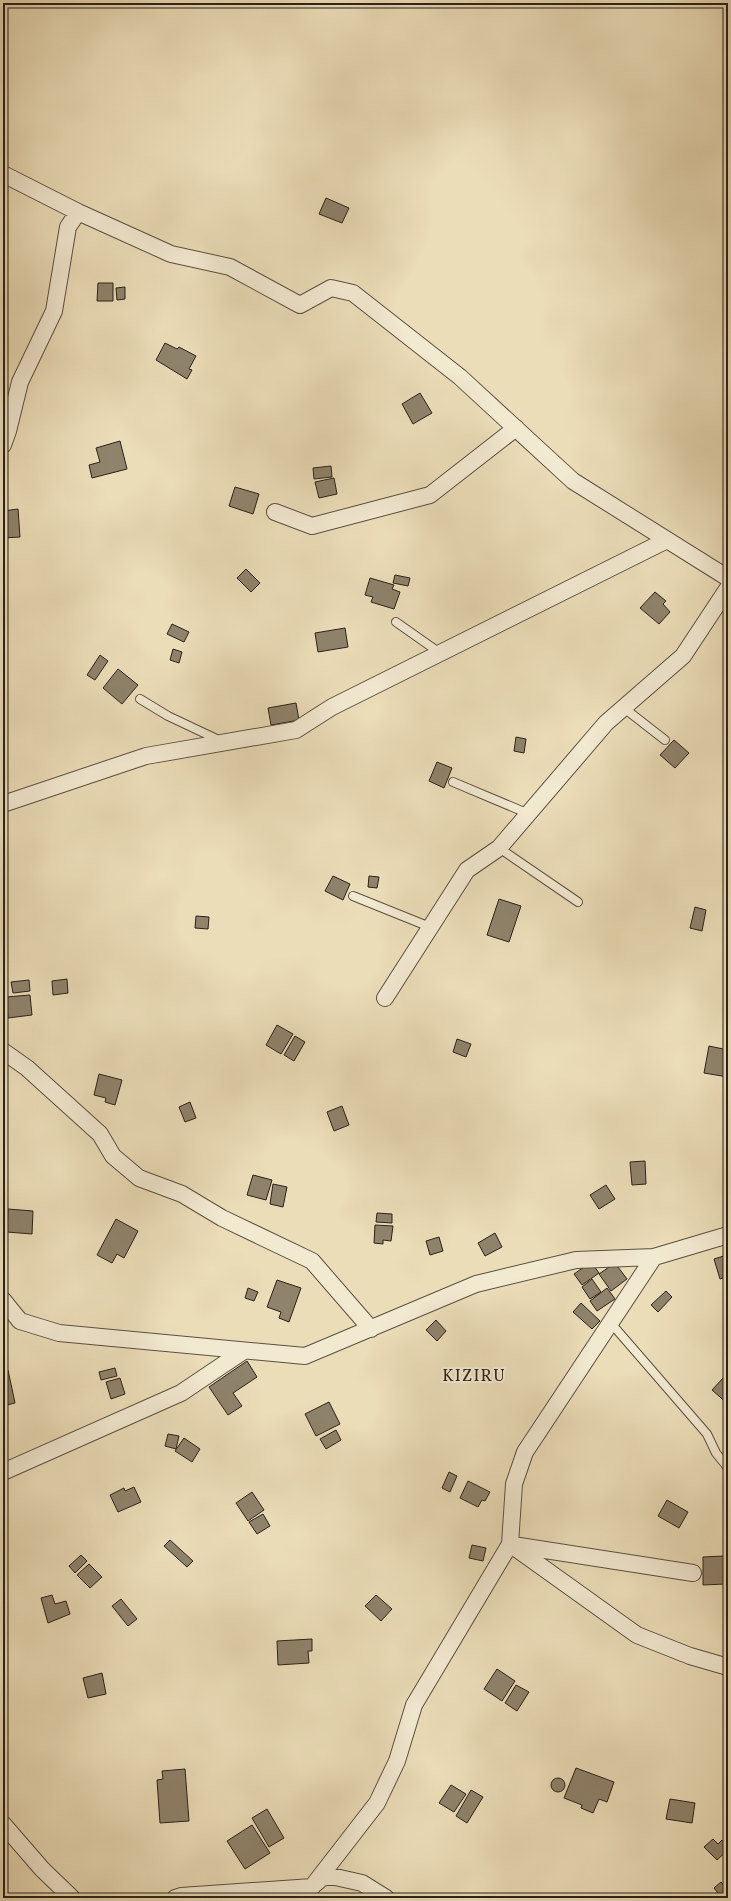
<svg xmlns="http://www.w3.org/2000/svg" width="731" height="1901" font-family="Vollkorn,serif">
  <rect width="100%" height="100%" fill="#ebddb8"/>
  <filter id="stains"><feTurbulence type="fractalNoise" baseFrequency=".005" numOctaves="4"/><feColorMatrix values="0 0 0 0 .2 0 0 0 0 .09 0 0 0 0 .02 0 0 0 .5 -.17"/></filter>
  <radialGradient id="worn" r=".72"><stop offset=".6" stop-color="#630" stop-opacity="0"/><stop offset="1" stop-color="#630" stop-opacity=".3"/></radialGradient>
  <path fill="#8f836c" stroke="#2b2119" d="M326 198 349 208 342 223 319 214Z
    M98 283H113V301H97Z
    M125 287V299L117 300 116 288Z
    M165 343 177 349 179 347 196 356 189 369 192 370 187 379 156 360Z
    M420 393 432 413 413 424 402 404Z
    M120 441 127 469 92 478 89 465 100 462 96 448Z
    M331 466 332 477 314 479 313 468Z
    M334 478 337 494 319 498 315 482Z
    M235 487 259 494 253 514 229 506Z
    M18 509 20 537 3 538V511Z
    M246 569 260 583 251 592 237 578Z
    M395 575 410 578 408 586 393 583Z
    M370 578 394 585 392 589 400 592 394 609 371 602 373 597 365 595Z
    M655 592 666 601 663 604 670 612 659 624 640 608Z
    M172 624 189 632 184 642 167 634Z
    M345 628 348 647 318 652 315 633Z
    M173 649 182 652 179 663 170 660Z
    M100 655 108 661 95 680 87 675Z
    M118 669 138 685 122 704 103 688Z
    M296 703 299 720 271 725 268 708Z
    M516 737 526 739 524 753 514 751Z
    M674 740 689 753 675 768 660 755Z
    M437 762 452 768 444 788 429 781Z
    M333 876 350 884 343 900 325 891Z
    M369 876 379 877 377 888 368 887Z
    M499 899 521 906 509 942 487 935Z
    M695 907 706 910 702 931 690 928Z
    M196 916 209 917 208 929 195 928Z
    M67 979 68 993 53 995 52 981Z
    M29 980 30 991 13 993 11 982Z
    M30 995 32 1015 8 1018 6 997Z
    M277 1025 293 1034 281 1054 266 1045Z
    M295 1036 305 1042 294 1061 284 1055Z
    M457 1039 471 1044 466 1057 453 1052Z
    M709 1046 728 1050V1077L704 1073Z
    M99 1074 122 1080 115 1105 105 1102 106 1098 94 1095Z
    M190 1102 196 1118 185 1122 179 1107Z
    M342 1106 349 1125 334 1131 327 1112Z
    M645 1161 646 1184 632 1185 630 1162Z
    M253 1175 272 1180 266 1200 247 1195Z
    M273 1184 287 1187 283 1207 270 1204Z
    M606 1185 615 1199 599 1209 590 1195Z
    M8 1209 33 1211 32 1234 7 1232Z
    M377 1213 392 1214V1223L376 1222Z
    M116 1219 138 1231 124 1258 117 1254 112 1263 97 1255Z
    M375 1225 393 1226 391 1241 383 1240V1244L374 1243Z
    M495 1233 502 1247 485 1256 478 1243Z
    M439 1237 443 1251 430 1255 426 1241Z
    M727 1255 728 1276 720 1279 714 1259Z
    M591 1262 599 1273 582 1285 574 1274Z
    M615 1263 627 1279 611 1291 599 1274Z
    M592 1279 601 1292 590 1299 582 1287Z
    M277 1280 301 1288 289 1322 279 1318 281 1312 267 1307Z
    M248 1288 258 1292 254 1301 245 1298Z
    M607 1288 615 1299 597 1311 590 1301Z
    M666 1291 672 1297 658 1312 651 1305Z
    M581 1303 600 1321 592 1329 573 1312Z
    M436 1320 446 1331 437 1341 426 1330Z
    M247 1361 257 1377 233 1393 242 1406 228 1415 209 1387Z
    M115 1368 117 1376 101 1380 99 1372Z
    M8 1370 15 1403 3 1406V1371Z
    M724 1377 728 1380V1404L712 1390Z
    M120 1378 125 1394 111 1399 106 1382Z
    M329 1402 340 1424 316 1436 305 1414Z
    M336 1430 341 1440 326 1449 320 1439Z
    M168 1434 179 1436 176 1449 165 1446Z
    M184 1438 200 1449 192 1462 175 1451Z
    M449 1472 457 1476 450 1492 442 1488Z
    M468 1481 490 1492 485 1501 482 1500 478 1507 460 1498Z
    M134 1487 141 1502 118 1512 110 1495 124 1488 125 1491Z
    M252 1492 264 1510 248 1521 236 1503Z
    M667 1500 688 1512 679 1528 658 1516Z
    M263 1514 270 1526 257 1534 249 1522Z
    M170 1540 193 1561 187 1567 164 1546Z
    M472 1545 486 1548 483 1561 469 1558Z
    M81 1555 87 1561 75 1573 69 1566Z
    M724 1556 725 1584 703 1585V1557Z
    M727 1561H728V1582H727Z
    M89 1564 102 1577 90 1588 77 1575Z
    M52 1595 55 1604 66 1601 70 1614 48 1623 41 1598Z
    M376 1595 392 1609 381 1621 365 1606Z
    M121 1599 137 1619 128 1626 112 1606Z
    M312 1639V1651H308L309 1663 278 1665 277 1641Z
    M497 1669 515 1681 502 1701 484 1689Z
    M102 1673 106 1694 88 1698 83 1678Z
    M516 1685 529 1692 517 1711 505 1703Z
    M576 1768 614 1782 607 1802 599 1799 593 1813 581 1808 582 1805 564 1798Z
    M185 1769 189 1821 160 1823 157 1780 163 1779 162 1771Z
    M551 1785a7 7 0 1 1 14 0a7 7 0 1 1-14 0Z
    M451 1785 466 1794 454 1812 439 1803Z
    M471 1790 483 1797 467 1823 456 1816Z
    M670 1799 695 1803 692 1823 666 1819Z
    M267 1809 284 1838 269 1847 252 1818Z
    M252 1825 270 1853 245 1869 227 1841Z
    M713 1839 718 1844 722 1840 728 1846V1850L717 1860 704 1847Z
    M721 1882 728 1890V1898H722L714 1888Z"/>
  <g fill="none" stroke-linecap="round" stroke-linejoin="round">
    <g stroke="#5b5041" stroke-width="10">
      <path id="lane" d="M396 622 440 653
        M140 699 168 716 221 741
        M624 708 665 740
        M453 782 529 814
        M499 848 578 902
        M353 896 430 927
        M610 1322 707 1434 716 1453 728 1468"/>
    </g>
    <g stroke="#5b5041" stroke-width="18">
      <path id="street" d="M3 174 78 212 171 254 230 267 300 305 331 288 353 293 460 377 573 481 728 578
        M3 445 8 431 20 382 54 311 68 227 78 212
        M275 512 312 526 430 495 516 428
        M3 804 146 756 296 730 332 707 667 540
        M385 998 467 870 499 848 606 723 683 656 728 588
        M3 1051 27 1068 100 1134 113 1156 139 1178 182 1194 222 1218 312 1261 371 1329
        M3 1300 20 1321 59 1333 305 1356 476 1284 576 1260 654 1257 728 1235
        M3 1472 181 1393 242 1352
        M510 1544 637 1635 690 1656 728 1667
        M513 1545 693 1573
        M3 1824 42 1869 72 1898
        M315 1884 322 1878 331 1876 362 1883 386 1898
        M175 1898 181 1896 312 1887 377 1803 397 1761 414 1705 510 1544 514 1484 525 1452 654 1257"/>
    </g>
    <use href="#lane" stroke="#f2e9d1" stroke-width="8"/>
    <use href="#street" stroke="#f2e9d1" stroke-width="16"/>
  </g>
  <g text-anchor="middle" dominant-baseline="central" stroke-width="4" stroke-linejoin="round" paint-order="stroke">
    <g font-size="17" letter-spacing="1" fill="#2b2119" stroke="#f2e9d1">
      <text x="474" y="1376">KIZIRU</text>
    </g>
  </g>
  <rect width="731" height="1901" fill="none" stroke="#ebddb8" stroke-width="16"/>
  <rect x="4" y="4" width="723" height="1893" fill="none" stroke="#2b2119" stroke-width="2"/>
  <rect x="8" y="8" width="715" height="1885" fill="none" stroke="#2b2119"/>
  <rect width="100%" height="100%" filter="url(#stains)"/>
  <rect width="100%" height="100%" fill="url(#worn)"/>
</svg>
